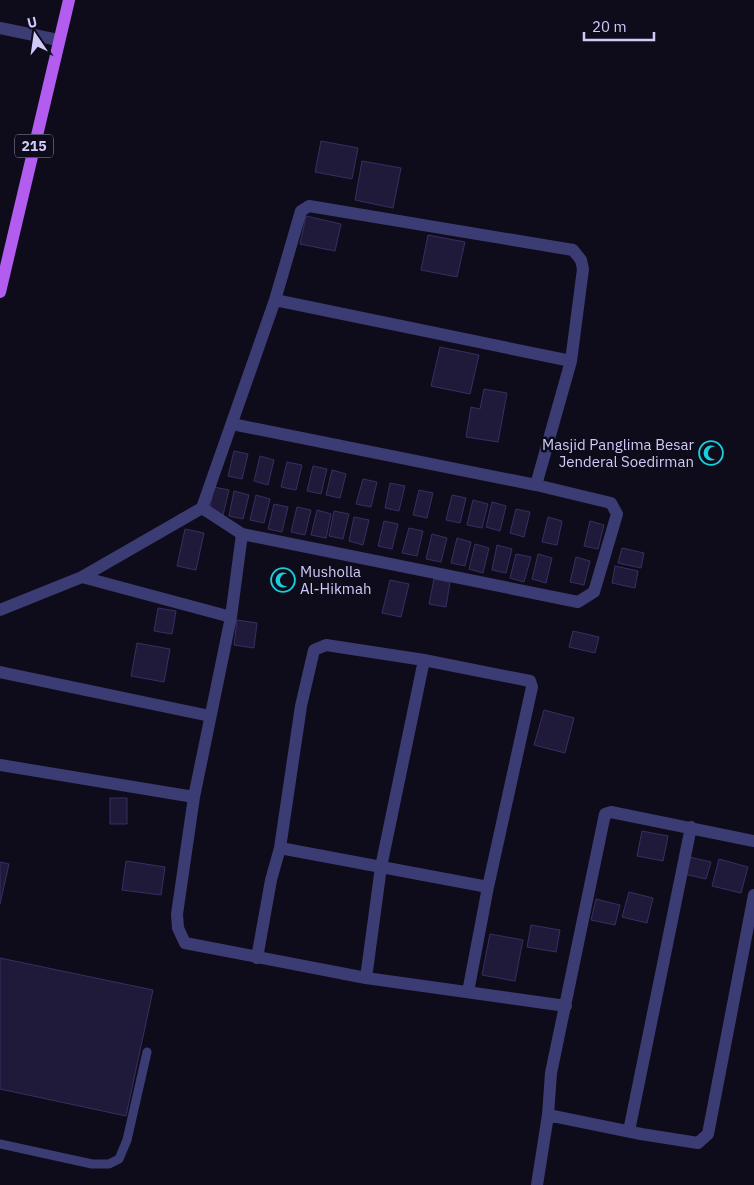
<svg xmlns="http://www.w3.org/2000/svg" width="754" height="1185" font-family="'IBM Plex Sans',sans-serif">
  <rect width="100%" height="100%" fill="#0e0c1a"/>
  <path fill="#1f1a39" stroke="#372f63" d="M321 141 358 148 352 179 315 172Z
    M362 161 401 168 393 208 355 200Z
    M306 216 341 224 335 251 300 244Z
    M428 235 465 242 457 277 421 270Z
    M440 347 479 355 470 394 431 386Z
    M484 389 507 393 498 442 466 437 471 407 480 409Z
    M234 451 248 454 242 479 228 476Z
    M260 456 274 460 268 485 254 481Z
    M287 462 302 465 296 490 281 487Z
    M313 466 327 469 321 494 307 491Z
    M332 470 346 474 340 498 326 495Z
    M363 479 377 482 371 507 356 504Z
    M390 483 405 486 399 511 385 508Z
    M214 487 229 490 223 515 209 512Z
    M419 490 433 493 427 518 413 515Z
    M234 491 249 495 243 519 229 516Z
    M256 495 270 499 264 523 250 520Z
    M452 495 466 498 460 523 446 520Z
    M473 500 488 504 482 528 467 525Z
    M492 502 506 506 500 531 486 527Z
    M274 504 288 507 282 532 268 529Z
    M297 507 311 510 305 535 291 532Z
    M516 509 530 512 524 537 510 533Z
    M317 510 331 514 326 538 311 535Z
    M334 511 349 514 343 539 329 536Z
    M354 517 369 520 363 545 349 541Z
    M548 517 562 521 557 545 542 542Z
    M384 521 398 524 392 549 378 546Z
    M590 521 604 525 598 549 584 546Z
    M409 528 423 531 417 556 402 553Z
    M185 529 204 533 196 570 177 566Z
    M432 534 447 538 441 562 426 559Z
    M457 538 471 542 465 566 451 563Z
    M475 544 489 548 483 573 469 569Z
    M497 545 512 549 506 573 492 570Z
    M622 548 644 553 641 568 618 563Z
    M516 554 531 557 524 582 510 578Z
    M538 554 552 558 546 583 532 579Z
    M576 557 590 561 584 585 570 582Z
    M615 566 638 571 635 588 612 583Z
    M434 579 450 582 446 607 429 604Z
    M390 580 409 584 401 617 382 613Z
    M158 608 176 611 172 634 154 631Z
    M237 620 257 623 254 648 234 645Z
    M573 631 599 637 595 653 569 647Z
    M137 643 170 649 164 682 131 676Z
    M544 710 574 718 565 753 534 745Z
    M110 798H127V824H110Z
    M642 831 668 836 663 861 637 856Z
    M689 857 711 862 706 879 684 874Z
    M719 859 748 867 741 893 712 886Z
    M126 861 165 867 161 895 122 890Z
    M0 862 9 864 0 904Z
    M629 892 653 898 647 923 622 917Z
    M596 899 620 905 615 925 591 920Z
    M531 925 560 930 556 952 527 947Z
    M490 934 523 940 515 981 482 975Z
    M0 958 153 990 126 1116 0 1089Z"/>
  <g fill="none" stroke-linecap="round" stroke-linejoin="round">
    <path stroke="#3c3c75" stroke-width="9" d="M0 1144 92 1164H109L119 1159 127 1140 147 1052"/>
    <path stroke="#3c3c75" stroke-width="12" d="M0 28 58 40
      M275 300 571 361
      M202 508 275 300 301 211 309 206 573 250 581 260 583 269 571 361 536 485
      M242 534 231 617 194 797 177 914 178 928 185 943 366 978 566 1006
      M82 577 231 617
      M0 610 82 577 202 508 242 534 578 602 594 592 617 514 611 503 536 485 232 424
      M326 645 424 660 530 681 532 687 488 887 280 848 301 706 314 650Z
      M0 672 210 716
      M0 765 194 797
      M754 841 611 812 605 814 551 1073 548 1115 641 1134 698 1143 708 1134 754 895
      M257 958 271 880 280 848
      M366 978 381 867 424 660
      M468 992 488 887
      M629 1131 691 827
      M537 1185 548 1115"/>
    <path stroke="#b25def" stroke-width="12" d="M0 292 69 0"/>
  </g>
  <defs>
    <g id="mosque-ring" transform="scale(1.25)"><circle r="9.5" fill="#0e0c1a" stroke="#16d0db" stroke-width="1.5"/><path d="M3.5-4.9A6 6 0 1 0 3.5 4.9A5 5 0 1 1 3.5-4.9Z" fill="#16d0db"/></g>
  </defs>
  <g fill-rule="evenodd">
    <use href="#mosque-ring" x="711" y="453"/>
    <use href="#mosque-ring" x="283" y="580"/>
  </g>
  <g text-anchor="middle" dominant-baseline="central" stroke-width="5" stroke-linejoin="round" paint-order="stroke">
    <rect fill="#0e0c1a" stroke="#9492b7" stroke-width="1" x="15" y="134.5" width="38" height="23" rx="4"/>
    <g font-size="14" font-weight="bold" fill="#cecbfa">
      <text x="34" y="146">215</text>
    </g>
    <g font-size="15" fill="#cecbfa" stroke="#0e0c1a" text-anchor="end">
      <text x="694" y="444">Masjid Panglima Besar<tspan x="694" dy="17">Jenderal Soedirman</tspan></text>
      <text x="300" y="571" text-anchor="start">Musholla<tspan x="300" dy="17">Al-Hikmah</tspan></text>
    </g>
  </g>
  <g transform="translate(35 35) rotate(347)" stroke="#0e0c1a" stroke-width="4" paint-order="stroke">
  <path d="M0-4L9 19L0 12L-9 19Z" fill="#cecbfa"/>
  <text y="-8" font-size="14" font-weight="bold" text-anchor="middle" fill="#cecbfa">U</text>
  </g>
  <path d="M584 32v8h70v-8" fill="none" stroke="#cecbfa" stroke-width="2.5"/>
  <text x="592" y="32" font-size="15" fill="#cecbfa" stroke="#0e0c1a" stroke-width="4" paint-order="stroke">20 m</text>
</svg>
